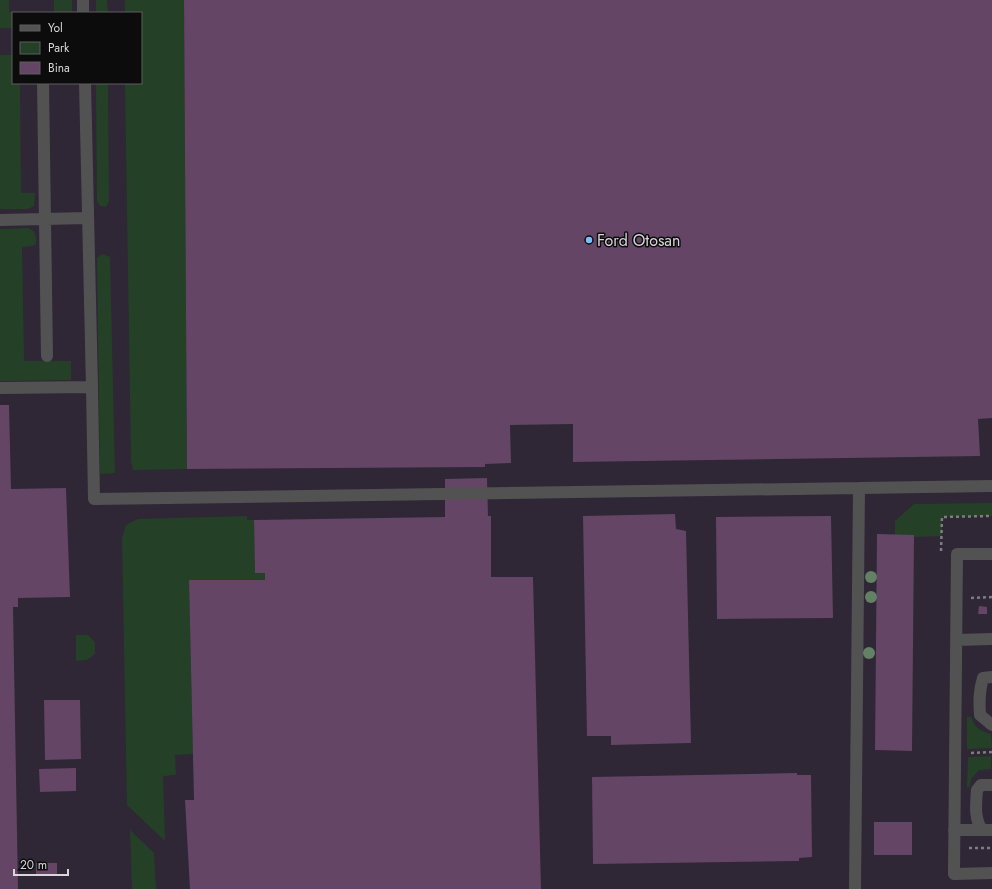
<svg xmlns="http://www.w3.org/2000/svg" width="992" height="889" font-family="Jost,sans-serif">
  <rect width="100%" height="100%" fill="#242224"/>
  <path fill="#2f2636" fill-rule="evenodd" d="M0 0H992V889H0ZM13 13H141V83H13Z"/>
  <path fill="#244127" d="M0 0H9V12H25L13 13V28H0Z
    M54 0H72V13H39L54 12Z
    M96 0H107L108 13H96Z
    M125 0H184L187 469 133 470 131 461 125 83H141V13H125Z
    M0 55H13V83H20L21 193H35L34 206 28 209H0Z
    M96 83H108L109 201 106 207 100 206 97 201Z
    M28 228 34 231 36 238V244L32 246 22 247 24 361H71V380L0 381V229Z
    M102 254 110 257 115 473 100 474 97 258Z
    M992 503V516L942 517V536L914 537V535H895V521L914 504Z
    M247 516V520H254L255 572 265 573V580H189L193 754 175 755 176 775 163 776 165 841 127 805 122 538 126 525 138 519Z
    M76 635H88L95 642V654L87 660 76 661Z
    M967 717H971C975 728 980 731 991 734L992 748 967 749Z
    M991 756V769L979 770 971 779 970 787H967L968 757Z
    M130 830 154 853 156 889H132Z"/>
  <path fill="#644565" d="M184 0H992V418L978 419 980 456 573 462V424L510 425 511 463 485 464V467L187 469Z
    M0 405H9L11 489 66 488 70 597 18 598V607H13L18 889H0Z
    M487 478 488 516H491V577H533L541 889H190L185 800H194L189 580H265V573H255L254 520 445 517V479Z
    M675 514 676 529 686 531 691 743 611 745V736H587L583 516Z
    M831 516 833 618 717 619 716 517Z
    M877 534 914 535 912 751 875 750Z
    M979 606 987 607V614H978Z
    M44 700H80L81 759 45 760Z
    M76 768V791L40 792 39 769Z
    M797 773V775H811L812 857 799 858V861L593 864 592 777Z
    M874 822H912V855H874Z
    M36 863H57V876H36Z"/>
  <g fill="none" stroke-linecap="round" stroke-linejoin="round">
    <path stroke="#7f7d7f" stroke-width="2.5" stroke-dasharray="3 3" stroke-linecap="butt" d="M941 551 942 517 992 516
      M971 598 992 597
      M971 753 992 752
      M969 848H992"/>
    <path stroke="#535252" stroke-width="12" d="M83 0V13
      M43 83 47 356
      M0 220 88 218
      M92 387 94 499 859 488
      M0 388 92 387 85 83
      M992 554H957L954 874 992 873
      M956 640 992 639
      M992 677 983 678C979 691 979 701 980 715L992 725
      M992 785H981L977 790C976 804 974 818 982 830H992
      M954 830H982
      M855 889 859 488 992 486"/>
  </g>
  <g fill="#628165">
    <circle cx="871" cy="577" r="6"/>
    <circle cx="871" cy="597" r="6"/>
    <circle cx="869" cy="653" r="6"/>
  </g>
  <circle fill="#7cbef9" stroke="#0d0c0d" stroke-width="1.5" cx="589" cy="240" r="4"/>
  <g text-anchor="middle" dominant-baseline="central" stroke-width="3" stroke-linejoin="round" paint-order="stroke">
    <g font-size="16" fill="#d7d6d8" stroke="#0d0c0d" text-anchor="start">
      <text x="597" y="240">Ford Otosan</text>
    </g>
  </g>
  <rect x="12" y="12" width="130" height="72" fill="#0d0c0d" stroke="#5e5d5e"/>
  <rect x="20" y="25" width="20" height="6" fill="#535252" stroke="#5e5d5e"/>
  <text x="48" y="32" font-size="12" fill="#d7d6d8">Yol</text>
  <rect x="20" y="42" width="20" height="12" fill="#244127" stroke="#5e5d5e"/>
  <text x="48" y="52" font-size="12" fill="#d7d6d8">Park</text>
  <rect x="20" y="62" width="20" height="12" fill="#644565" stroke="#5e5d5e"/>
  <text x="48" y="72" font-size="12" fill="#d7d6d8">Bina</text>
  <path d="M14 869v6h54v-6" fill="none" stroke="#d7d6d8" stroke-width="2"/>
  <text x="20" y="869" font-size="12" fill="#d7d6d8" stroke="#0d0c0d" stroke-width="3" paint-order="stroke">20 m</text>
</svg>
